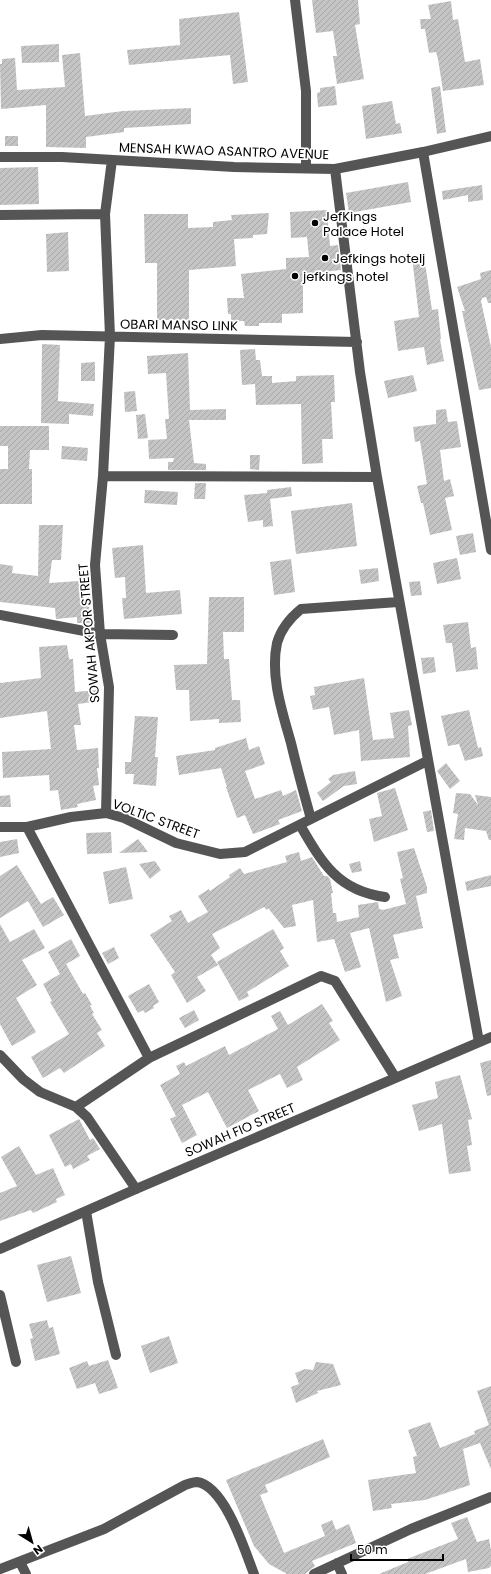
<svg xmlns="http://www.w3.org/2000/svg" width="491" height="1574" font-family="Poppins,sans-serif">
  <defs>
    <pattern id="building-hatch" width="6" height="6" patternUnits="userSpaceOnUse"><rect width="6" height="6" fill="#c4c4c4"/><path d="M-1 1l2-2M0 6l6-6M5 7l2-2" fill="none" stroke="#a7a7a7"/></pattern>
  </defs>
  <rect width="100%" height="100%" fill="#fff"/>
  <path fill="url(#building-hatch)" d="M312 0H358L360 24 355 25 364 79 337 84 333 56H337L333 31 316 33Z
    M451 1 453 20 458 19 465 62 480 59 484 85 443 91 438 59 436 52 429 53 425 29H421L420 19H431L428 5Z
    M239 12 248 82 233 84 230 55 129 65 127 50 180 45 179 19Z
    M59 44V62L22 63 21 46Z
    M80 53 85 116 123 111 191 108V124L124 128V132L86 137V148L46 147V105L1 109 0 64H2V59L15 58 17 90 65 87 62 55Z
    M335 86 337 105 318 107 317 93 320 92V88Z
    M440 86 446 132 437 134 431 88Z
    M392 101 396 124 400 123 402 133 366 139 362 106Z
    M5 136H18V146H5Z
    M38 167 39 204 0 205V168Z
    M408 182 411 202 349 213 346 193Z
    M482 185 483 200 468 202V195L443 200 442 191Z
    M327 210 330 246 338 245 341 270 303 274V313L282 314V323H259V326H245L244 321H231V314H228L227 298H244L241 274 286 269V258L309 257 307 237 291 238 290 212Z
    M269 213 267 234 253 235V238L234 239 236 266 189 270V320H157V263H145L144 214H188V228L213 227V222L232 220 231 215Z
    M68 232 69 271 47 272 46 234Z
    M424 256 432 310 438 309 441 339H440L444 361 427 365 424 347 398 351 394 321 419 317 412 257Z
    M491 270V303H488L486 297 482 298 481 301 491 347V388L479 390 462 311H465L457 287 481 279 480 273Z
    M42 344 60 345 58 401 94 404 93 416 69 414V424L41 423Z
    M255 349 256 360H260L262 376H272V383L296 381V376L334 375 335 402H331L333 439H322L323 463 302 464 301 404 256 405 255 384 242 385 240 350Z
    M188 353 190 410 226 409V420H189L194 463 206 464V470H168V462H173L174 458 149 459 148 440 167 439 165 419H169L166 373 148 374 147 356Z
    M95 362V381H81V363Z
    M413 375 417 391 388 398 384 381Z
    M135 391 137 411 125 412 124 392Z
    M446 409 448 422 457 421 461 447 440 450 444 481 450 479 454 496 445 498 452 530 430 535 423 503H421L417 486 427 484 420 441 415 442 413 427 436 424V410Z
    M145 414 148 438 138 439 136 415Z
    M0 426H49V450H30L29 469H32V504H0V469H8V446H0Z
    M62 446 88 448 87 461 61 459Z
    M250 455H260L259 470 250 469Z
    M195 483H206L205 499H194Z
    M291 487 292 496 270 499 273 526 263 527V520L248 522 244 495 267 493V490Z
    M145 490 178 492 177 505 144 503Z
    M352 503 357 546 296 554 291 511Z
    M39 525H63L61 560H52L49 583 79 581 81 606H89L90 623H77V617L56 619 55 608 0 602V564L13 566 12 573 38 576Z
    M473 533 476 552 460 555 456 536Z
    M143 545 146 593 180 590 182 614 124 619 122 598H126L125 577 115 578 112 548Z
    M457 558 461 579 437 584 433 563Z
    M291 559 295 592 274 595 270 562Z
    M378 568 379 581 361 584 359 570Z
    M420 581 422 595 411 596 409 582Z
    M209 597H244V632H223L224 659H229L232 700H240L241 722 219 723V719L190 721 189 690H176L174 665 207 664Z
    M468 622 471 648 476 647 478 669 456 672 452 643H446L443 625Z
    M67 645 69 659H73L75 692 98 690 100 701 78 704 81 725H74L77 750 98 748 99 768H97L99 785 93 786 96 800 77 804 78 807 61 810 58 790 50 791 49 775 3 778 2 752 51 749 47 711 0 718V683L41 678 39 647Z
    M434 657 436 672 423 674 421 658Z
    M364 678 373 740 394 738 390 713 409 710 412 725 408 726 410 757 361 761 359 730 334 735 329 707 313 710 310 696 315 695 314 687Z
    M469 710 478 748 481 747 483 756 465 761 459 744 448 746 441 716Z
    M135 716 158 717 155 757H158L156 786 133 784 134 774H125V762H131Z
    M246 738 249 750 259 746 265 764 245 771 255 799 281 790 283 796 296 790 302 811 278 820 280 824 253 834 245 815 237 818 226 787H227L221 768 179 775 176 756 215 750V748Z
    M446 763 460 781 450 789 437 771Z
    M355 771 357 784 344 786 323 801 317 793 331 782 328 779 333 775Z
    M395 788 408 830 374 842 369 819 382 816 377 793Z
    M456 793 470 794 478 805 475 795 491 797V840H489L486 831 465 828 464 840 454 839 458 814 453 813Z
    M10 795 11 807H0V796Z
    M431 810 434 831 427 832 423 812Z
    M111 832 112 853 87 854 86 833Z
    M17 839 19 853 0 857V842Z
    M138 839 148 852 119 853Z
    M414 848 427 887V893L416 896 423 928 393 935 399 958 390 960 402 996 386 1002 369 928 350 933 361 967 345 972 334 939 317 942 313 900 292 905 296 926 284 928 268 908 267 910 264 907 212 934 220 948 211 955 218 965 197 977 206 991 187 1003 171 975 175 972 150 935 172 921 169 916 181 910 188 923 208 912 198 896 209 889 210 891 230 877 229 875 240 868 244 874 287 862 285 856 299 852 301 861 312 857 324 876H327L330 879 333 893H331L333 913H336L337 922 359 917 358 905 378 902 379 909 383 910 406 904 400 879 403 878 397 852Z
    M155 861 161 870 150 879 139 864Z
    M360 861 362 871 352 873 349 864Z
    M17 865 41 904 53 897 64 915 43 927 28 901 0 918V876Z
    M126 867 133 899 109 904 103 872Z
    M491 875V886L467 891 465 882Z
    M0 924 10 942 34 929 45 948 22 960 37 985 16 998 36 1032 12 1046 0 1024Z
    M273 929 284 948 280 951 289 966 247 992 249 996 239 1001 217 962Z
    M71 939 80 956 66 964 83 994 85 993 92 1005 90 1006 94 1013 92 1014 102 1030 97 1033 105 1046 64 1073 60 1068 43 1078 31 1057 69 1034 50 1002 52 1001 43 984 60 974 48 952Z
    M114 947 119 958 108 964 102 953Z
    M149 984 159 1002 153 1006 154 1008 145 1013 143 1010 138 1013 128 996Z
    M322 1004 333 1021 329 1023 340 1040 297 1067 303 1080 287 1088 280 1074 248 1090 259 1111 227 1128 208 1092 182 1105 197 1135 182 1143 170 1119 176 1116 160 1085 180 1074 176 1066 184 1062 186 1066 225 1046 229 1055 278 1029 271 1016 280 1011 288 1025Z
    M194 1010 199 1020 185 1028 179 1018Z
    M491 1060V1095L487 1096 480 1063Z
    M460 1075 472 1119 468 1120 472 1145 467 1146 471 1171 449 1174 442 1124 419 1131 412 1105 438 1098 435 1082Z
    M79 1119 90 1140 93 1138 100 1149 87 1156 90 1160 73 1169 71 1164 65 1167 49 1135Z
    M19 1146 36 1175 53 1168 65 1195 56 1199 57 1202 33 1213 31 1210 0 1221V1193L17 1186 1 1157Z
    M71 1256 81 1293 47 1302 37 1265Z
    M47 1320 49 1328 53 1327 60 1354 35 1361 30 1339 33 1338 29 1324Z
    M169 1336 178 1363 150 1373 141 1346Z
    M108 1360 118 1388 99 1394 95 1383 77 1389 69 1368 87 1361 89 1366Z
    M316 1362 333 1364 341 1385 317 1391 318 1393 296 1403 291 1387 299 1384 295 1373 305 1369 313 1370Z
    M491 1386V1469L480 1443 463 1449 470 1485 425 1500 391 1504 392 1508 373 1511 368 1480 416 1473 413 1457 417 1456 408 1430 430 1422 440 1448 475 1434 474 1431 489 1425 477 1391Z
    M323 1439 330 1457 265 1485 268 1492 260 1495 284 1553 325 1536 321 1525 332 1520 336 1530 349 1524 356 1543 312 1561 315 1566 305 1574H287L269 1564 254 1546 226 1480Z
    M467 1517 477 1542 489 1539 491 1550V1566L489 1568 468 1572 466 1559 425 1574H379L408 1562 407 1559 458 1539 451 1523Z"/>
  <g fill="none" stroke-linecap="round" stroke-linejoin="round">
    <path stroke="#555" stroke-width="10" d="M295 0 306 91V168
      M423 152 491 550
      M0 157H62L234 167 335 169 423 152 491 136
      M335 169 360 372 377 477 479 1042
      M0 215 105 214
      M0 339 42 335 357 342
      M103 476 377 477
      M0 615 100 634 173 635
      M106 813 109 687 100 634 95 565 103 476 110 336 105 214 112 160
      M311 819C304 794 297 768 291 743 282 711 270 676 277 643 281 629 290 618 301 609L398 602
      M300 825C322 863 338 891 385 897
      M0 827H27L71 817 106 813 124 818 176 843 220 854 245 852 427 761
      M27 827 149 1058
      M0 1055 23 1079 40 1092 76 1107 87 1117 136 1189
      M76 1107 149 1058 321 976 335 981 395 1077
      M86 1211 98 1282 116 1355
      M0 1249 136 1189 491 1037
      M0 1295 16 1362
      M20 1562 26 1574
      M337 1563 342 1574
      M0 1569 104 1529 185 1485C188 1484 193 1482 197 1482 225 1486 245 1551 254 1574
      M314 1574 411 1529 491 1497"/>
  </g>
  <g fill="#000" stroke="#fff" stroke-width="1.5">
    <circle cx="315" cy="223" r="4"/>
    <circle cx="325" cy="258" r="4"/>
    <circle cx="295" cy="276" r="4"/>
  </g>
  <g text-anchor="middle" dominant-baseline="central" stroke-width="3.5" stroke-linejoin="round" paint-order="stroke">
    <g font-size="13" fill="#000" stroke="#fff">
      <text transform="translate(224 151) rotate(2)">MENSAH KWAO ASANTRO AVENUE</text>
      <text transform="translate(179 325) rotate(1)">OBARI MANSO LINK</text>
      <text transform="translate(89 633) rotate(-95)">SOWAH AKPOR STREET</text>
      <text transform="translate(156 819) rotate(20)">VOLTIC STREET</text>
      <text transform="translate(240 1130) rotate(-23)">SOWAH FIO STREET</text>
    </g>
    <g font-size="13" fill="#000" stroke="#fff" text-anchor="start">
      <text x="323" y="216">JefKings<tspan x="323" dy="15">Palace Hotel</tspan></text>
      <text x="333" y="258">Jefkings hotelj</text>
      <text x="303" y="276">jefkings hotel</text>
    </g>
  </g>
  <g transform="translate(32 1542) rotate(143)" stroke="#ffffff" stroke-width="3" paint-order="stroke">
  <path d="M0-3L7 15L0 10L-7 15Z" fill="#000000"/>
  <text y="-6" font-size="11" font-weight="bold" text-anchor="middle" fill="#000000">N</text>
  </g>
  <path d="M351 1554v6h92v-6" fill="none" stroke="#000000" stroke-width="2"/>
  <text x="357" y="1554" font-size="12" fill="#000000" stroke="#ffffff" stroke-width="3" paint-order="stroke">50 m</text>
</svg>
